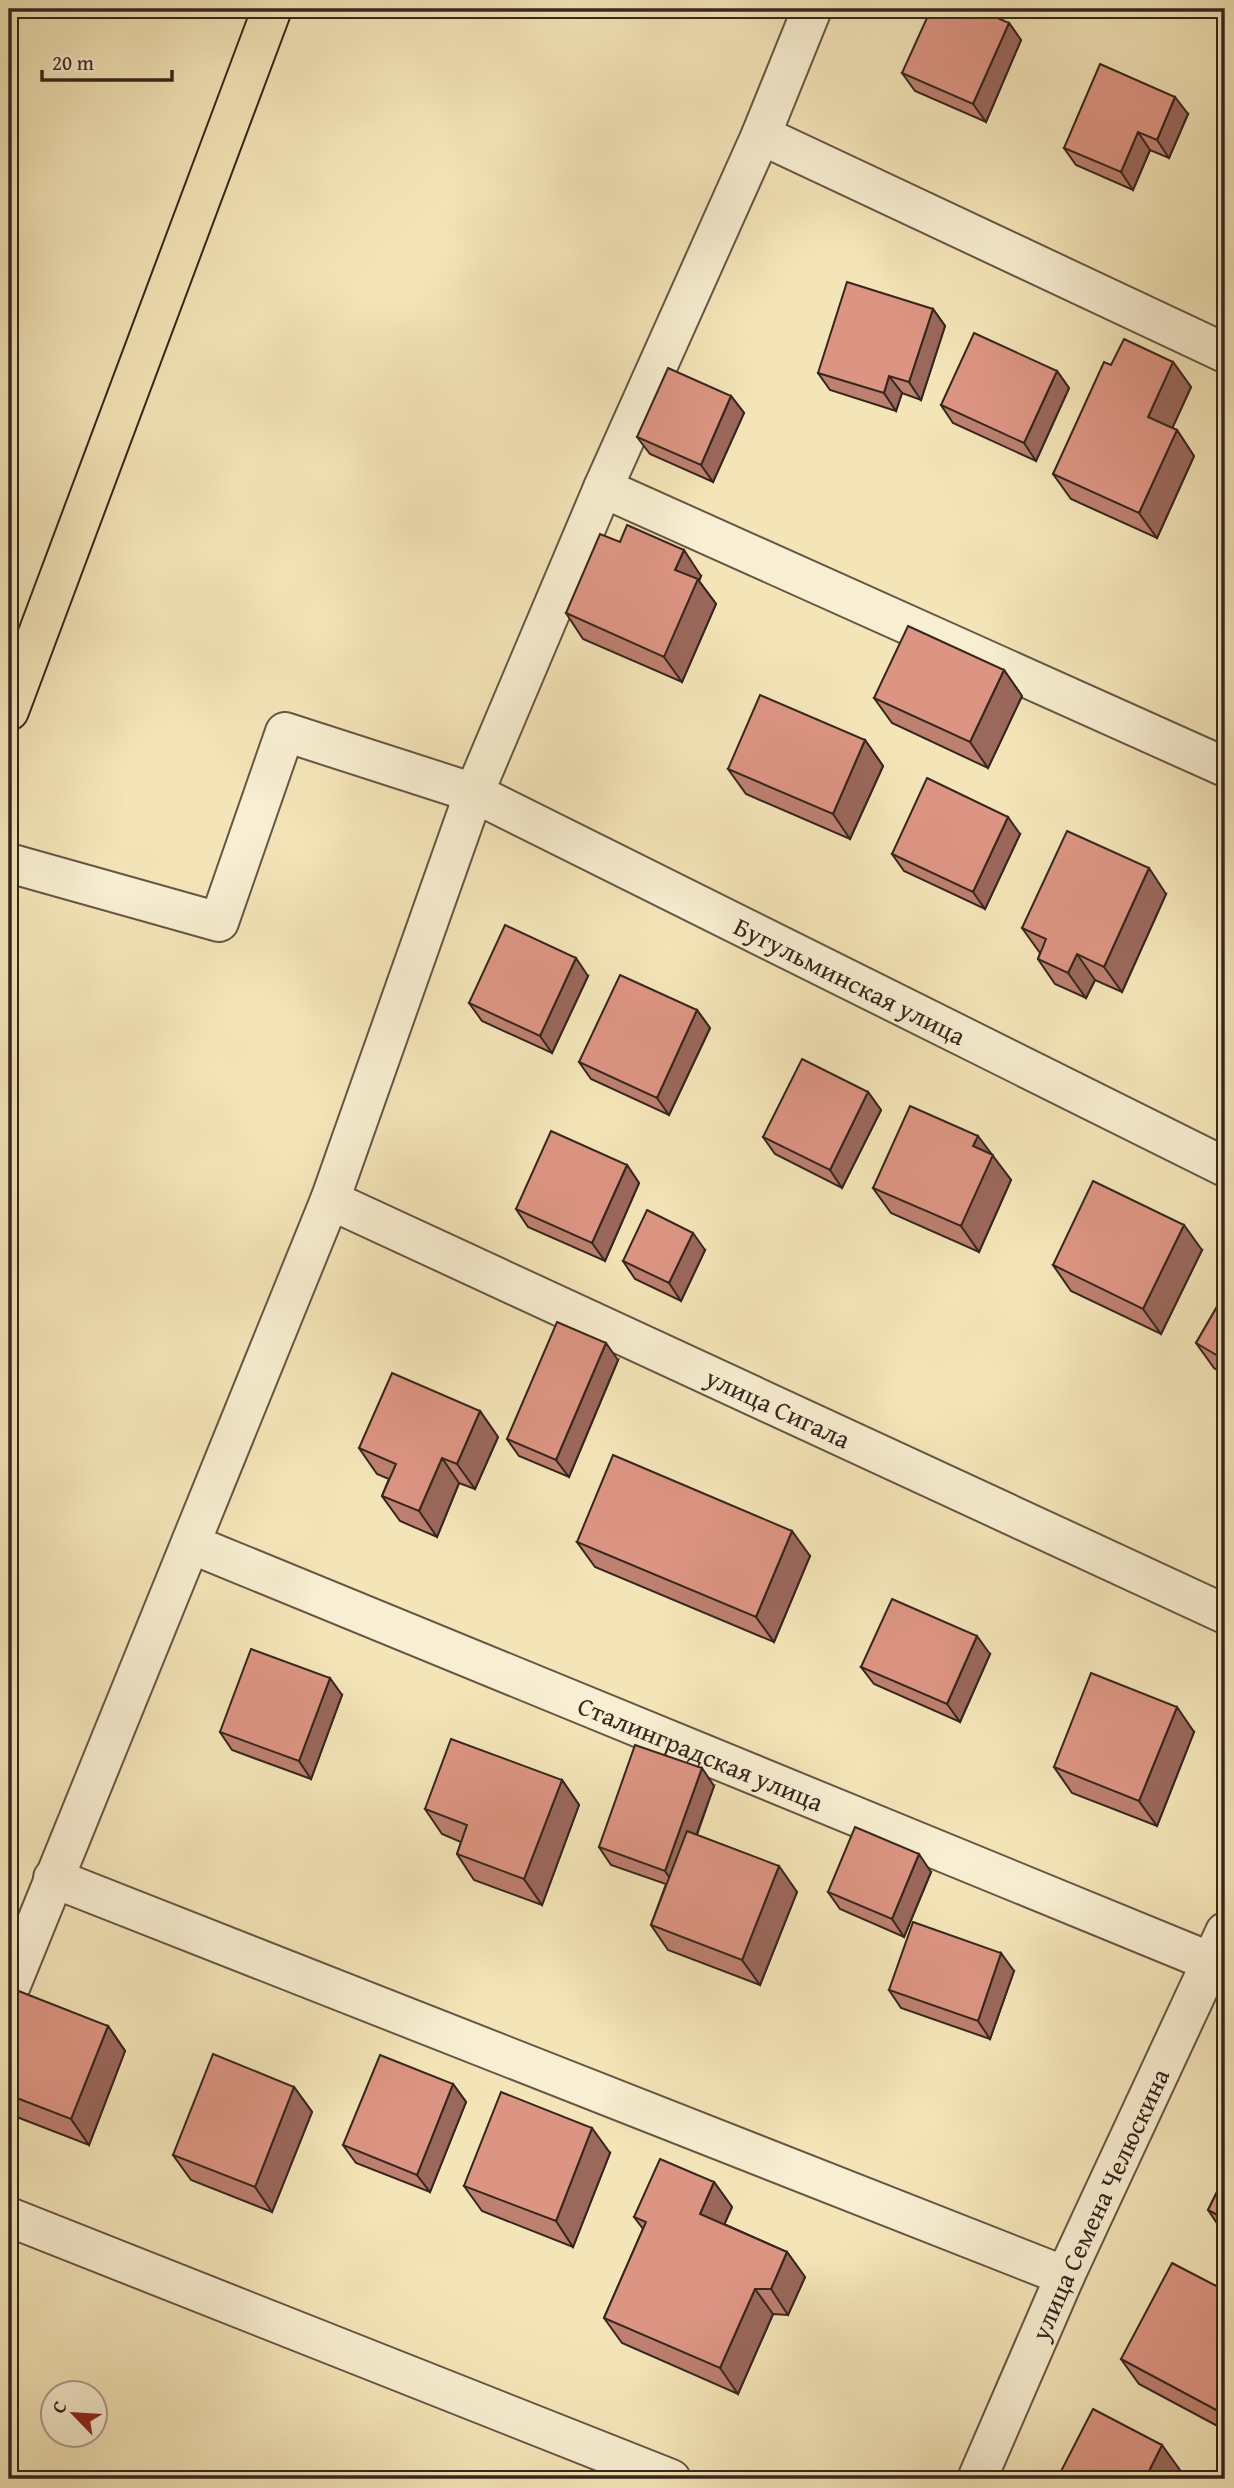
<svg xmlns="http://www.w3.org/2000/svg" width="1234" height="2488" font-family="'Gentium Book Plus',serif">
  <rect width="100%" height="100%" fill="#f4e5b8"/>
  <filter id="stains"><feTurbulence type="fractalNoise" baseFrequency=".00286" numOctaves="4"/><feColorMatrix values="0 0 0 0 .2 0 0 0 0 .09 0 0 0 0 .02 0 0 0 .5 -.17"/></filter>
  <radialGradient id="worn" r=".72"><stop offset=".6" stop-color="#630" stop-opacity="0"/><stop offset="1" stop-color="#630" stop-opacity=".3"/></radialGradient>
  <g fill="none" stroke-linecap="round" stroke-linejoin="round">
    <g stroke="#665644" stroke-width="42">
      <g id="minor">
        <path d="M761 135 1225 353"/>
        <path d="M603 488 1225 767"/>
        <path id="s1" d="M9 863 219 922 285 732 474 793 1225 1167"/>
        <path id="s2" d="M330 1200 1225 1614"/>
        <path id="s3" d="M191 1544 1211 1962"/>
        <path d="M53 1878 1065 2276"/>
        <path d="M9 1990 330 1200 474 793 603 488 761 135 812 9"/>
        <path d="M9 2217 671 2479"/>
        <path id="s4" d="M977 2479 1065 2276 1225 1932"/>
      </g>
    </g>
    <g stroke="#36261e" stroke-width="42">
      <path id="major" d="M9 711 272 9"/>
    </g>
    <use href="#minor" stroke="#f8eed1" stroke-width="38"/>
    <use href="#major" stroke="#f4e5b8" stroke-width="38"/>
  </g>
  <path fill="#be8071" stroke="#36261e" stroke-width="2" d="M1009 23 1021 40 986 122 915 91 902 73Z
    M1188 114 1169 158 1150 150 1133 190 1076 165 1064 148Z
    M933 309 945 326 921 400 902 393 896 411 830 390 818 373Z
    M1173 362 1191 387 1172 428 1177 430 1194 456 1157 538 1071 499 1053 474 1111 365Z
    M1057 371 1069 388 1036 461 953 423 941 405Z
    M731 396 744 413 713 482 650 454 637 437Z
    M701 576 699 581 716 604 682 682 583 639 566 613Z
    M1004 670 1022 696 988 768 892 723 874 698Z
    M865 740 883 766 850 839 746 794 728 769Z
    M1020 834 985 909 904 871 892 854Z
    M1166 894 1122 992 1095 980 1086 998 1055 984 1038 959 1040 953 1022 928Z
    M588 976 552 1053 482 1021 469 1003Z
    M697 1010 710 1028 669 1115 591 1079 579 1062Z
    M868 1092 881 1110 842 1188 775 1154 763 1137Z
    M990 1154 1011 1180 979 1252 891 1213 873 1188Z
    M627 1165 639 1183 605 1261 528 1227 516 1209Z
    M705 1250 681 1301 635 1279 623 1261Z
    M1202 1250 1161 1334 1071 1291 1053 1265Z
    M1225 1293V1375L1214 1368 1196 1343Z
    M618 1360 569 1477 519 1456 507 1439Z
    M480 1411 498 1437 475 1489 459 1483 437 1537 400 1521 382 1496 389 1479 377 1474 359 1448Z
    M577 1542 810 1556 774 1642 595 1567Z
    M990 1654 960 1722 874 1684 861 1667Z
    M342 1695 311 1779 232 1750 220 1732Z
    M1194 1732 1157 1826 1072 1793 1054 1767Z
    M562 1780 579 1805 542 1905 474 1880 457 1854 461 1842 442 1834 425 1809Z
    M714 1786 697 1835 797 1892 760 1985 668 1950 651 1925 666 1884 611 1865 599 1847Z
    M931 1872 904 1937 840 1909 828 1892Z
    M1014 1971 990 2039 901 2008 889 1990Z
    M9 2009 108 2026 125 2051 89 2145 9 2114Z
    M453 2084 466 2102 430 2192 356 2163 343 2145Z
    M294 2087 312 2112 272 2212 191 2180 173 2155Z
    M610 2153 573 2247 482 2211 464 2186Z
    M1225 2176V2235L1208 2210Z
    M714 2182 732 2207 724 2224 787 2252 805 2277 788 2315 773 2314 738 2394 622 2343 604 2318 643 2229 634 2217Z
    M1225 2277V2430L1139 2384 1121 2359 1220 2288Z"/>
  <path fill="#9b685c" stroke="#36261e" stroke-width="2" d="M1009 23 1021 40 986 122 973 104Z
    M1175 97 1188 114 1169 158 1157 140Z
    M1138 132 1150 150 1133 190 1121 172Z
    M933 309 945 326 921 400 909 382Z
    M1173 362 1191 387 1166 442 1148 417Z
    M1057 371 1069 388 1036 461 1024 443Z
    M889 376 902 393 896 411 884 393Z
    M731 396 744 413 713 482 701 465Z
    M1177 430 1194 456 1157 538 1139 513Z
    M684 550 701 576 699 581 716 604 682 682 664 657 675 570Z
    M1004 670 1022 696 988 768 970 742Z
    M865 740 883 766 850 839 833 814Z
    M1008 817 1020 834 985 909 973 892Z
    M1149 868 1166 894 1122 992 1104 967Z
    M1077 954 1095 980 1086 998 1068 973Z
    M576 958 588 976 552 1053 540 1036Z
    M697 1010 710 1028 669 1115 657 1098Z
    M868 1092 881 1110 842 1188 830 1170Z
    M978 1136 1011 1180 979 1252 961 1226 973 1146Z
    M627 1165 639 1183 605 1261 592 1243Z
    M1184 1225 1202 1250 1161 1334 1143 1309Z
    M693 1233 705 1250 681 1301 669 1283Z
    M606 1343 618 1360 569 1477 556 1460Z
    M480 1411 498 1437 475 1489 457 1464Z
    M442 1458 459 1483 437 1537 419 1511Z
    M792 1531 810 1556 774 1642 756 1617Z
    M977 1636 990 1654 960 1722 947 1704Z
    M330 1678 342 1695 311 1779 299 1761Z
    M1177 1707 1194 1732 1157 1826 1139 1801Z
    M702 1768 714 1786 677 1888 665 1871Z
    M562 1780 579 1805 542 1905 524 1879Z
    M919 1854 931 1872 904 1937 892 1919Z
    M779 1866 797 1892 760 1985 742 1960Z
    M1001 1953 1014 1971 990 2039 978 2021Z
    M108 2026 125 2051 89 2145 71 2119Z
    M453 2084 466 2102 430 2192 417 2175Z
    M294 2087 312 2112 272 2212 255 2187Z
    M592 2128 610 2153 573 2247 556 2221Z
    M714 2182 732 2207 718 2239 700 2214Z
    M787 2252 805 2277 788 2315 771 2289Z
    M755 2289 773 2314 738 2394 720 2368Z
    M1225 2401V2419L1220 2412Z
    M1162 2445 1180 2470 1175 2479H1145Z"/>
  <path fill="#dd9583" stroke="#36261e" stroke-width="2" d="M931 9H977L1009 23 973 104 902 73Z
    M1100 64 1175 97 1157 140 1138 132 1121 172 1064 148Z
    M1225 208V223L1220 220Z
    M847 282 933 309 909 382 889 376 884 393 818 373Z
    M974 333 1057 371 1024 443 941 405Z
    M1124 339 1173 362 1148 417 1177 430 1139 513 1053 474 1104 362 1111 365Z
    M668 368 731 396 701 465 637 437Z
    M627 525 684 550 675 570 698 579 664 657 566 613 600 534 620 542Z
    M908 626 1004 670 970 742 874 698Z
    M760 695 865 740 833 814 728 769Z
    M927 778 1008 817 973 892 892 854Z
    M1067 831 1149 868 1104 967 1077 954 1068 973 1038 959 1046 939 1022 928Z
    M505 925 576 958 540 1036 469 1003Z
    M620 975 697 1010 657 1098 579 1062Z
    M802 1059 868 1092 830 1170 763 1137Z
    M910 1106 978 1136 973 1146 993 1155 961 1226 873 1188Z
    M551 1131 627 1165 592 1243 516 1209Z
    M1093 1181 1184 1225 1143 1309 1053 1265Z
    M647 1210 693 1233 669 1283 623 1261Z
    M1225 1293V1360L1196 1343Z
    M557 1322 606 1343 556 1460 507 1439Z
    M392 1373 480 1411 457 1464 442 1458 419 1511 382 1496 396 1464 359 1448Z
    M613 1455 792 1531 756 1617 577 1542Z
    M892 1599 977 1636 947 1704 861 1667Z
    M251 1649 330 1678 299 1761 220 1732Z
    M1091 1673 1177 1707 1139 1801 1054 1767Z
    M451 1739 562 1780 524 1879 457 1854 467 1825 425 1809Z
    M635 1745 702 1768 665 1871 599 1847Z
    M855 1827 919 1854 892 1919 828 1892Z
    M687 1831 779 1866 742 1960 651 1925Z
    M913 1922 1001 1953 978 2021 889 1990Z
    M16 1990 108 2026 71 2119 9 2095V2009Z
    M213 2054 294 2087 255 2187 173 2155Z
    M380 2055 453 2084 417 2175 343 2145Z
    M501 2092 592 2128 556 2221 464 2186Z
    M660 2159 714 2182 700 2214 787 2252 771 2289H755L720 2368 604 2318 646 2222 634 2217Z
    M1225 2176V2219L1208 2210Z
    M1172 2263 1220 2288 1225 2277V2401L1220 2412 1121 2359Z
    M1093 2409 1162 2445 1145 2479H1057Z"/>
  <g text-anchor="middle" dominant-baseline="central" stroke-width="5" stroke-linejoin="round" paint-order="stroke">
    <g font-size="26" fill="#36261e" stroke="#f8eed1">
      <text stroke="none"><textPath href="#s1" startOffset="1038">Бугульминская улица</textPath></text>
      <text stroke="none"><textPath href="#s2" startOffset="494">улица Сигала</textPath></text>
      <text stroke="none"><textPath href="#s3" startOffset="551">Сталинградская улица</textPath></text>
      <text stroke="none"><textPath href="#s4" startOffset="301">улица Семена Челюскина</textPath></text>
    </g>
  </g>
  <rect width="1234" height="2488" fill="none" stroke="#f4e5b8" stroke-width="35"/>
  <rect x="10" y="10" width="1213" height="2467" fill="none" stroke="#36261e" stroke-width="3.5"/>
  <rect x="18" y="18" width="1199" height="2453" fill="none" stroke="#36261e" stroke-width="2"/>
  <g transform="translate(74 2414) rotate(295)"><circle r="33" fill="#f8eed1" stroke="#aa9e89" stroke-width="2"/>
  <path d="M0-5L12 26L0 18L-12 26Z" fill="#8f2418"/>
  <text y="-10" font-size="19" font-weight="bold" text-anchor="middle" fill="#36261e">С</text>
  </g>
  <path d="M42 70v10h130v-10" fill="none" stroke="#36261e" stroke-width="3.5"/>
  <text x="52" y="70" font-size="21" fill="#36261e" stroke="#f8eed1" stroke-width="5" paint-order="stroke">20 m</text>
  <rect width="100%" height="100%" filter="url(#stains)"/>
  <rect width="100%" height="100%" fill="url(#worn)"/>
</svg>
